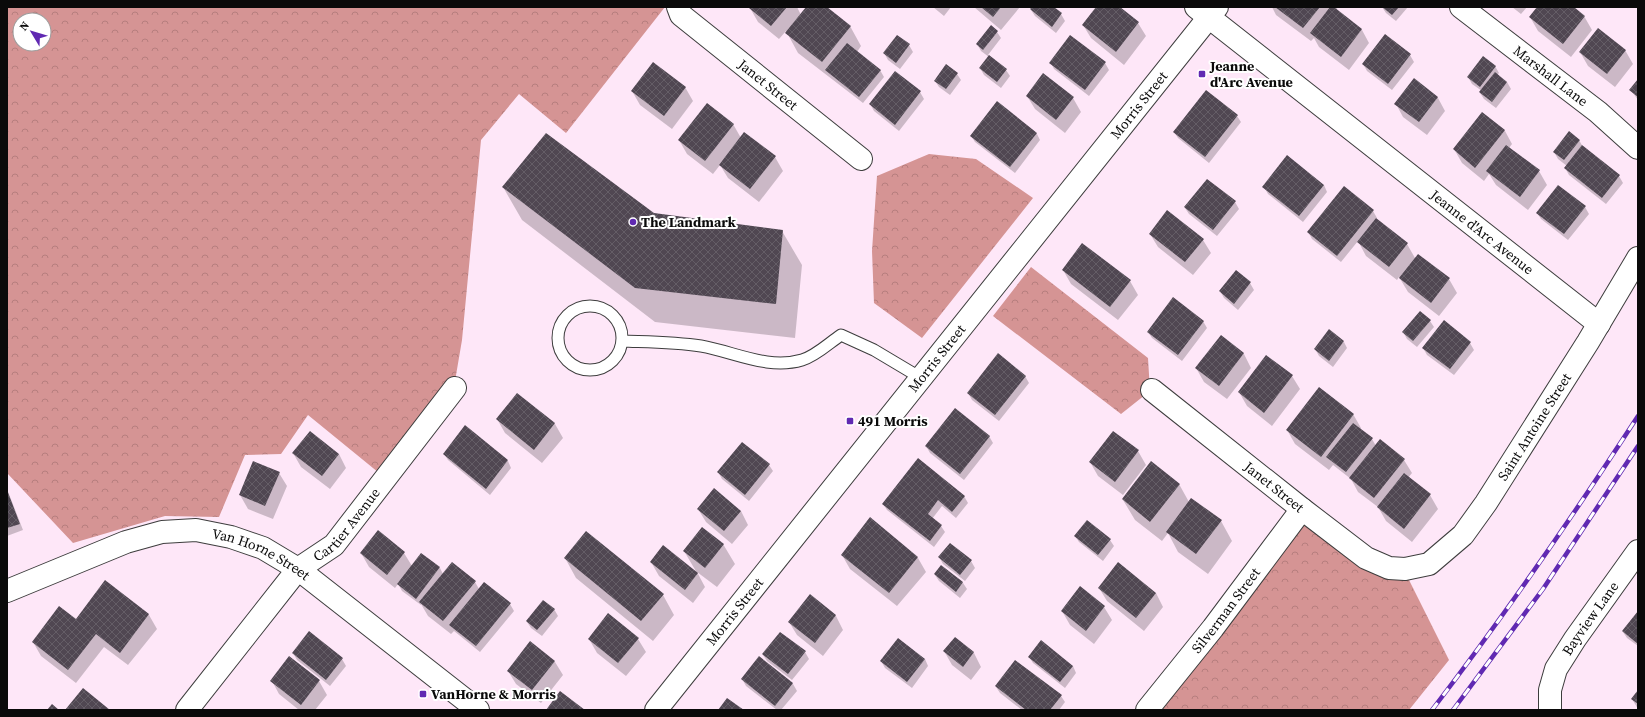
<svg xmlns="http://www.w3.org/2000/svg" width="1645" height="717" font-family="'Source Serif 4',serif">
  <defs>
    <pattern id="forest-crowns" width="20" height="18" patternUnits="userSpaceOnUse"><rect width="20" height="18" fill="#d59494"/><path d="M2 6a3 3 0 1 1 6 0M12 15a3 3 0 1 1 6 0" fill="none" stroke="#b67e7e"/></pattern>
    <pattern id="building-cross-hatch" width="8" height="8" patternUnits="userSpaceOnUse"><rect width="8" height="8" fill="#504752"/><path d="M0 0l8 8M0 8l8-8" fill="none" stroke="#645d66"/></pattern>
  </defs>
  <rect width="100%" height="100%" fill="#fee7f8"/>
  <path fill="url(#forest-crowns)" fill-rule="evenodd" d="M7 7H665L566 133 519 94 481 140 462 340 454 387 384 477 308 415 281 454 245 455 219 517 165 516 73 543 7 473ZM20 20H44V44H20Z
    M929 154 976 159 1033 198 922 338 874 303 872 251 877 176Z
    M1031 267 1148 358 1150 391 1121 414 993 316Z
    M1300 509 1405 572 1449 660 1409 710H1145Z"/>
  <path fill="#0003" d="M751 7H797L801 15 808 7H826L850 26 861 46 857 52 880 70 884 77 863 103 798 53 786 31 779 39 758 22 750 8Z
    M933 7H951L944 16Z
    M974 7H1020L1001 30Z
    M1033 7H1052L1061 14 1065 21 1056 33 1035 16 1031 10Z
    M1097 7H1118L1138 23 1146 36 1124 65 1091 38 1083 25Z
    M1272 7H1338L1336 10 1362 30 1369 43 1349 70 1319 47 1314 38 1311 41 1276 15Z
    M1382 7H1408L1396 21 1386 13Z
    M1512 7H1527L1521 14Z
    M1538 7H1572L1584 16 1592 30 1571 57 1538 31 1530 17Z
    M991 26 997 32 1001 38 988 55 1006 70 1010 76 1001 88 984 75 980 68 989 57 981 51 977 44Z
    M1070 37 1105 63 1109 70 1089 96 1054 69 1051 63Z
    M909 45 913 52 900 69 888 60 884 53Z
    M1625 50 1633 64 1615 87 1588 66 1580 52Z
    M1410 55 1414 62 1392 90 1367 71 1363 64Z
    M1495 66 1499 73 1497 75 1507 82 1511 89 1496 108 1484 99 1480 93 1482 91 1472 84 1468 77Z
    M895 72 920 92 924 99 899 131 874 111 870 104Z
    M957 74 961 80 950 95 939 87 935 81Z
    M1043 75 1073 98 1081 112 1065 133 1035 109 1027 96Z
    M1414 80 1438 98 1445 111 1427 135 1403 117 1396 104Z
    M1638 81V100L1631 90Z
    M685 87 693 101 672 129 640 105 632 91Z
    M997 102 1037 134 1040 140 1015 173 975 142 971 136Z
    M1483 113 1505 131 1512 144 1509 148 1539 171 1547 185 1528 210 1496 185 1489 174 1484 181 1462 163 1454 149Z
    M1237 116 1241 122 1209 163 1178 138 1174 132Z
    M733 124 741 138 775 157 783 171 759 202 728 178 720 165 713 174 687 154 679 140Z
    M1579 140 1583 147 1619 176 1623 183 1606 204 1569 175 1565 168 1567 166 1558 159 1554 152Z
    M1207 180 1235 202 1239 209 1217 236 1189 214 1185 208Z
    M1324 185 1327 192 1303 222 1268 194 1264 187Z
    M503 187 654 214 782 231 802 265 795 338 655 322 522 220Z
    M1585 207 1589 214 1568 240 1541 219 1537 213Z
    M1373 211 1377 218 1375 219 1407 244 1415 258 1449 279 1457 293 1439 316 1408 292 1399 277 1397 280 1366 256 1358 241 1341 262 1312 239 1308 232Z
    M1150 234 1203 240 1211 253 1193 275 1158 247Z
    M1063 270 1130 281 1138 295 1118 320 1071 284Z
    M1236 271 1250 283 1254 290 1238 310 1224 298 1220 291Z
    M1203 321 1207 328 1182 361 1152 338 1148 332Z
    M1430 321 1434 327 1417 347 1407 339 1403 332Z
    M1444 322 1470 343 1474 350 1454 375 1427 355 1423 348Z
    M1221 336 1244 354 1251 368 1227 399 1204 382 1196 368Z
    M1344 342 1347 348 1333 367 1319 356 1315 349Z
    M1025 376 1029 383 999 421 972 400 968 393Z
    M1292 376 1300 389 1272 426 1247 406 1239 392Z
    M517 395 555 424 563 438 542 463 505 433 497 419Z
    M1353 414 1361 428 1360 430 1372 439 1376 446 1404 460 1412 473 1408 478 1430 495 1438 509 1412 542 1386 521 1378 507 1358 492 1351 479 1333 465 1329 470 1295 444 1287 430Z
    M465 427 508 461 511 468 490 495 448 460 444 454Z
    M989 436 993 443 964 480 930 453 926 446Z
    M1138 451 1146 465 1123 495 1098 476 1090 462Z
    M293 453 339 454 346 468 330 489 301 467Z
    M769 465 773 471 749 501 722 479 718 472Z
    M279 473 287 486 273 519 248 509 240 495Z
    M1179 484 1189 502 1221 521 1232 541 1208 574 1178 552 1168 533 1162 541 1135 520 1123 500Z
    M7 489 23 530 7 536Z
    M964 496 968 503 956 518 942 506 932 519 941 526 945 532 934 547 887 510 883 504Z
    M698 509 741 511 748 525 732 544 706 522Z
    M870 519 918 558 926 572 897 606 850 569 842 555Z
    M1075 536 1110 540 1114 546 1103 561 1079 542Z
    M723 544 735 564 717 587 697 572 705 587 693 603 659 576 651 562 697 573 684 551Z
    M361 553H404L412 566 421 554 440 568 443 574 475 582 479 589 510 604 514 611 480 652 454 631 451 634 428 616 421 604V605L402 591 398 584 395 588 369 567Z
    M939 557 971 561 975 568 965 581 943 564Z
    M565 558 663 595 674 615 653 641 576 578Z
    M941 566 963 583 967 589 960 598 939 581 935 575Z
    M105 582 149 615 157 629 128 665 104 647 76 683 41 656 33 642 76 620Z
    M1099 588 1156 593 1163 607 1144 631 1107 601Z
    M810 596 836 616 843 630 823 656 797 635 789 622Z
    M1104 607 1112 620 1094 644 1070 625 1062 611Z
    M554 609 558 616 542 636 531 628 527 622Z
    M1638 613V646L1627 638 1623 632Z
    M955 638 974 653 981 667 971 680 952 665 944 651Z
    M589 639H638L646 652 626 676 597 653Z
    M530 642 555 662 563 675 541 703 516 684 508 671Z
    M805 652 809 659 792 680 767 661 763 655Z
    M293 653 342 659 346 666 330 686 297 660Z
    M1029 657 1073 666 1076 673 1065 688 1033 663Z
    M759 658 793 684 797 691 781 710H777L746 686 742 679Z
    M925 659 928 666 912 688 885 668 881 661Z
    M272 681H319L327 695 315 710H299L279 694Z
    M996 687 1061 696 1065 702 1059 710H1022L1000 693Z
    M1638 692V709L1632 699Z"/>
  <path fill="url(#building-cross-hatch)" d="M750 7H787L771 26 749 8Z
    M806 7H827L851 26 822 62 785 33Z
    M981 7H1001L993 17Z
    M1032 7H1054L1062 13 1052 27 1030 9Z
    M1096 7H1120L1139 22 1116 52 1082 25Z
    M1275 7H1320L1303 28Z
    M1330 7H1334L1362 29 1341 57 1310 33Z
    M1382 7H1399L1392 15Z
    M1537 7H1574L1585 16 1563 44 1529 17Z
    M991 25 998 31 983 50 976 44Z
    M1598 28 1626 50 1607 74 1579 52Z
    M1385 34 1411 54 1388 84 1362 64Z
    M897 35 910 44 896 63 883 53Z
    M1070 35 1106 62 1085 90 1049 63Z
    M847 43 881 70 859 97 825 70Z
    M989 55 1007 69 997 82 979 68Z
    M1483 56 1496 66 1480 87 1467 77Z
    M653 62 686 87 664 116 631 91Z
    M946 64 958 73 946 89 934 81Z
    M895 71 921 91 895 125 869 104Z
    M1495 72 1507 82 1492 102 1479 92Z
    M1043 73 1074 97 1056 120 1026 96Z
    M1414 78 1438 97 1419 122 1394 104Z
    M1638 79V97L1629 90Z
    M1206 90 1238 115 1205 157 1173 132Z
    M997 101 1037 133 1010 167 970 136Z
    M707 103 734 124 705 161 678 140Z
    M1482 112 1505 130 1475 168 1453 149Z
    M1569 131 1580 140 1564 160 1553 152Z
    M744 132 776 156 750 189 719 165Z
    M546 133 654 213 783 230 776 304 635 288 502 187Z
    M1506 145 1540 170 1520 197 1486 171Z
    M1582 145 1620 175 1602 198 1564 168Z
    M1287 155 1324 185 1299 216 1262 187Z
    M1207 179 1236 201 1213 230 1184 207Z
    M1558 185 1586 206 1564 234 1536 213Z
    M1344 186 1374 210 1337 256 1307 232Z
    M1167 210 1204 239 1185 262 1149 234Z
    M1376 218 1408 243 1389 267 1357 242Z
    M1082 243 1131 280 1110 307 1062 270Z
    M1418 254 1450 278 1431 303 1399 278Z
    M1236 270 1251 282 1234 304 1219 291Z
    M1173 297 1204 321 1178 355 1147 332Z
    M1420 311 1431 320 1413 341 1402 332Z
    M1444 320 1471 342 1450 369 1422 348Z
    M1329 329 1344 341 1329 361 1314 349Z
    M1221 335 1244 353 1219 386 1195 368Z
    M998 353 1026 376 995 415 967 393Z
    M1266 355 1293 375 1264 413 1238 392Z
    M1319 387 1354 414 1321 457 1286 430Z
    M517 393 555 423 534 450 496 419Z
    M955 408 990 436 960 474 925 446Z
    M1353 423 1373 438 1346 472 1326 457Z
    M465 425 508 460 486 489 443 454Z
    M310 431 339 454 322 476 292 453Z
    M1113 431 1139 450 1115 482 1089 462Z
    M1380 439 1405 459 1374 498 1349 478Z
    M742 442 770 464 745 495 717 472Z
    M918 458 965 496 952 512 938 500 928 514 942 525 930 541 882 504Z
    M253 461 280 472 265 506 239 495Z
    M1151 461 1180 484 1150 522 1122 499Z
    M1404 473 1431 494 1404 529 1377 507Z
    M714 488 741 511 724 531 697 509Z
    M7 490 20 524 7 528Z
    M1191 498 1222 520 1196 554 1166 532Z
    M870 517 918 557 889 593 841 555Z
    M1087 520 1111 539 1098 555 1074 536Z
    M702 527 724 544 705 568 683 551Z
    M378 530 405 552 387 575 360 553Z
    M586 531 664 594 641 621 564 558Z
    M950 543 972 560 960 575 938 557Z
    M663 545 698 573 685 590 650 562Z
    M421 553 440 567 416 599 397 584Z
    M452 562 476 581 443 621 419 602Z
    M1118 562 1156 593 1136 618 1098 588Z
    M941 565 963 582 956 592 934 574Z
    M105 580 149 614 120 653 96 634 68 670 32 642 59 606 76 619Z
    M484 582 511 603 476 646 449 625Z
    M1080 586 1105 606 1086 631 1061 611Z
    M810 594 836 615 815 643 788 622Z
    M543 600 555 609 537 630 526 621Z
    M1638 611V644L1622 631Z
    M608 613 639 638 618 663 588 639Z
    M309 631 343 658 326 680 292 653Z
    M780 632 806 651 788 674 762 654Z
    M955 637 974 652 963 667 943 651Z
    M898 638 925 659 907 682 880 661Z
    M1041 640 1073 666 1060 682 1028 657Z
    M530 641 555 661 532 690 507 671Z
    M289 656 320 680 301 705 270 681Z
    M759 656 793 683 775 706 741 679Z
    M1015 660 1062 695 1050 710H1026L995 686Z
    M83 688 110 710H65Z
    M1638 690V704L1631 699Z
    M560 691 585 710H546Z
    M727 698 744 710H718Z
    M52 704 59 710H47Z"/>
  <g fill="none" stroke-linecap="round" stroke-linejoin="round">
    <g stroke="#3d3d3d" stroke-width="13">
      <path id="service" d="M558 338a32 32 0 1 1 64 0a32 32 0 1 1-64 0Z
        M622 341C648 342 675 342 701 346 735 352 768 370 802 360 816 356 829 343 841 335L874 350 921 378"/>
    </g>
    <g stroke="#3d3d3d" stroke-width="24">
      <g id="minor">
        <path id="s1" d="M678 7 681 15 861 159"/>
        <path id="s2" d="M1196 7 1599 324"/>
        <path id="s3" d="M1461 7 1598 112 1638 148"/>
        <path id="s4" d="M1152 390 1302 509 1366 558 1389 568 1405 569 1429 564 1463 535 1486 503 1588 342 1638 258"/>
        <path id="s5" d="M7 591 126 542 162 532 196 530 231 537 263 548 298 569 478 710"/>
        <path id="s6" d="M187 710 298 569 334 545 455 388"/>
        <path id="s7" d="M656 710 1217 7"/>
        <path id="s8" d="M1147 710 1213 628 1302 509"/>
        <path id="s9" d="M1550 710V690L1556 669 1575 639 1638 551"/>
      </g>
    </g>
    <use href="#service" stroke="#fff" stroke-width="11"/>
    <use href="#minor" stroke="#fff" stroke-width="22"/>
    <g stroke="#6029b2" stroke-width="4.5">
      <path id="rail" d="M1432 710C1505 615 1573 516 1638 416
        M1453 710 1543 589 1638 446"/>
    </g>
    <use href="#rail" stroke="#fff" stroke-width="3" stroke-dasharray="9" stroke-linecap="butt"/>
  </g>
  <g fill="#6029b2" stroke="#fff" stroke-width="1.5">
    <rect x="1198" y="70" width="8" height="8" rx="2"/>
    <circle cx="633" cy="222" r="4"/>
    <rect x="846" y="417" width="8" height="8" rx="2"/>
    <rect x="419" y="690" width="8" height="8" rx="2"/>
  </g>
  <g text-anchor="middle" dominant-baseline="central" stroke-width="4" stroke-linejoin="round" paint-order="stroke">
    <g font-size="14" font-weight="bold" fill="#0a0a0a" stroke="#fff" text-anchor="start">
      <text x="1210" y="66">Jeanne<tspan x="1210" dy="16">d'Arc Avenue</tspan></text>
      <text x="641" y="222">The Landmark</text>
      <text x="858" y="421">491 Morris</text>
      <text x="431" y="694">VanHorne &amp; Morris</text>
    </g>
    <g font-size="14" fill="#0a0a0a" stroke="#fff">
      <text stroke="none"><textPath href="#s3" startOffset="113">Marshall Lane</textPath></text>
      <text stroke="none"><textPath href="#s1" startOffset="120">Janet Street</textPath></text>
      <text stroke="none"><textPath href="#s7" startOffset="774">Morris Street</textPath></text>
      <text stroke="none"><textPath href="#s2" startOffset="364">Jeanne d'Arc Avenue</textPath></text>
      <text stroke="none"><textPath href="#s7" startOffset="450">Morris Street</textPath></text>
      <text stroke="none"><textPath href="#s4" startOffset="512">Saint Antoine Street</textPath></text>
      <text stroke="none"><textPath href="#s4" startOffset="156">Janet Street</textPath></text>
      <text stroke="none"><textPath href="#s6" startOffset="246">Cartier Avenue</textPath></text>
      <text stroke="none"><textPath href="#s5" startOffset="270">Van Horne Street</textPath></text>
      <text stroke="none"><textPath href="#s8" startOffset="127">Silverman Street</textPath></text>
      <text stroke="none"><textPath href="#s7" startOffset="126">Morris Street</textPath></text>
      <text stroke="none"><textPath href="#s9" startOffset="103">Bayview Lane</textPath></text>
    </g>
  </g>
  <rect width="1645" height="717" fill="none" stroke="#0a0a0a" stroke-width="16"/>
  <g transform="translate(32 32) rotate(308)"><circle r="19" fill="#ffffff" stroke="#9d9d9d"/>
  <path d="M0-3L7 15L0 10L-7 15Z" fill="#6029b2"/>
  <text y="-6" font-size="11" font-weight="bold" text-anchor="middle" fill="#0a0a0a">N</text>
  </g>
</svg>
